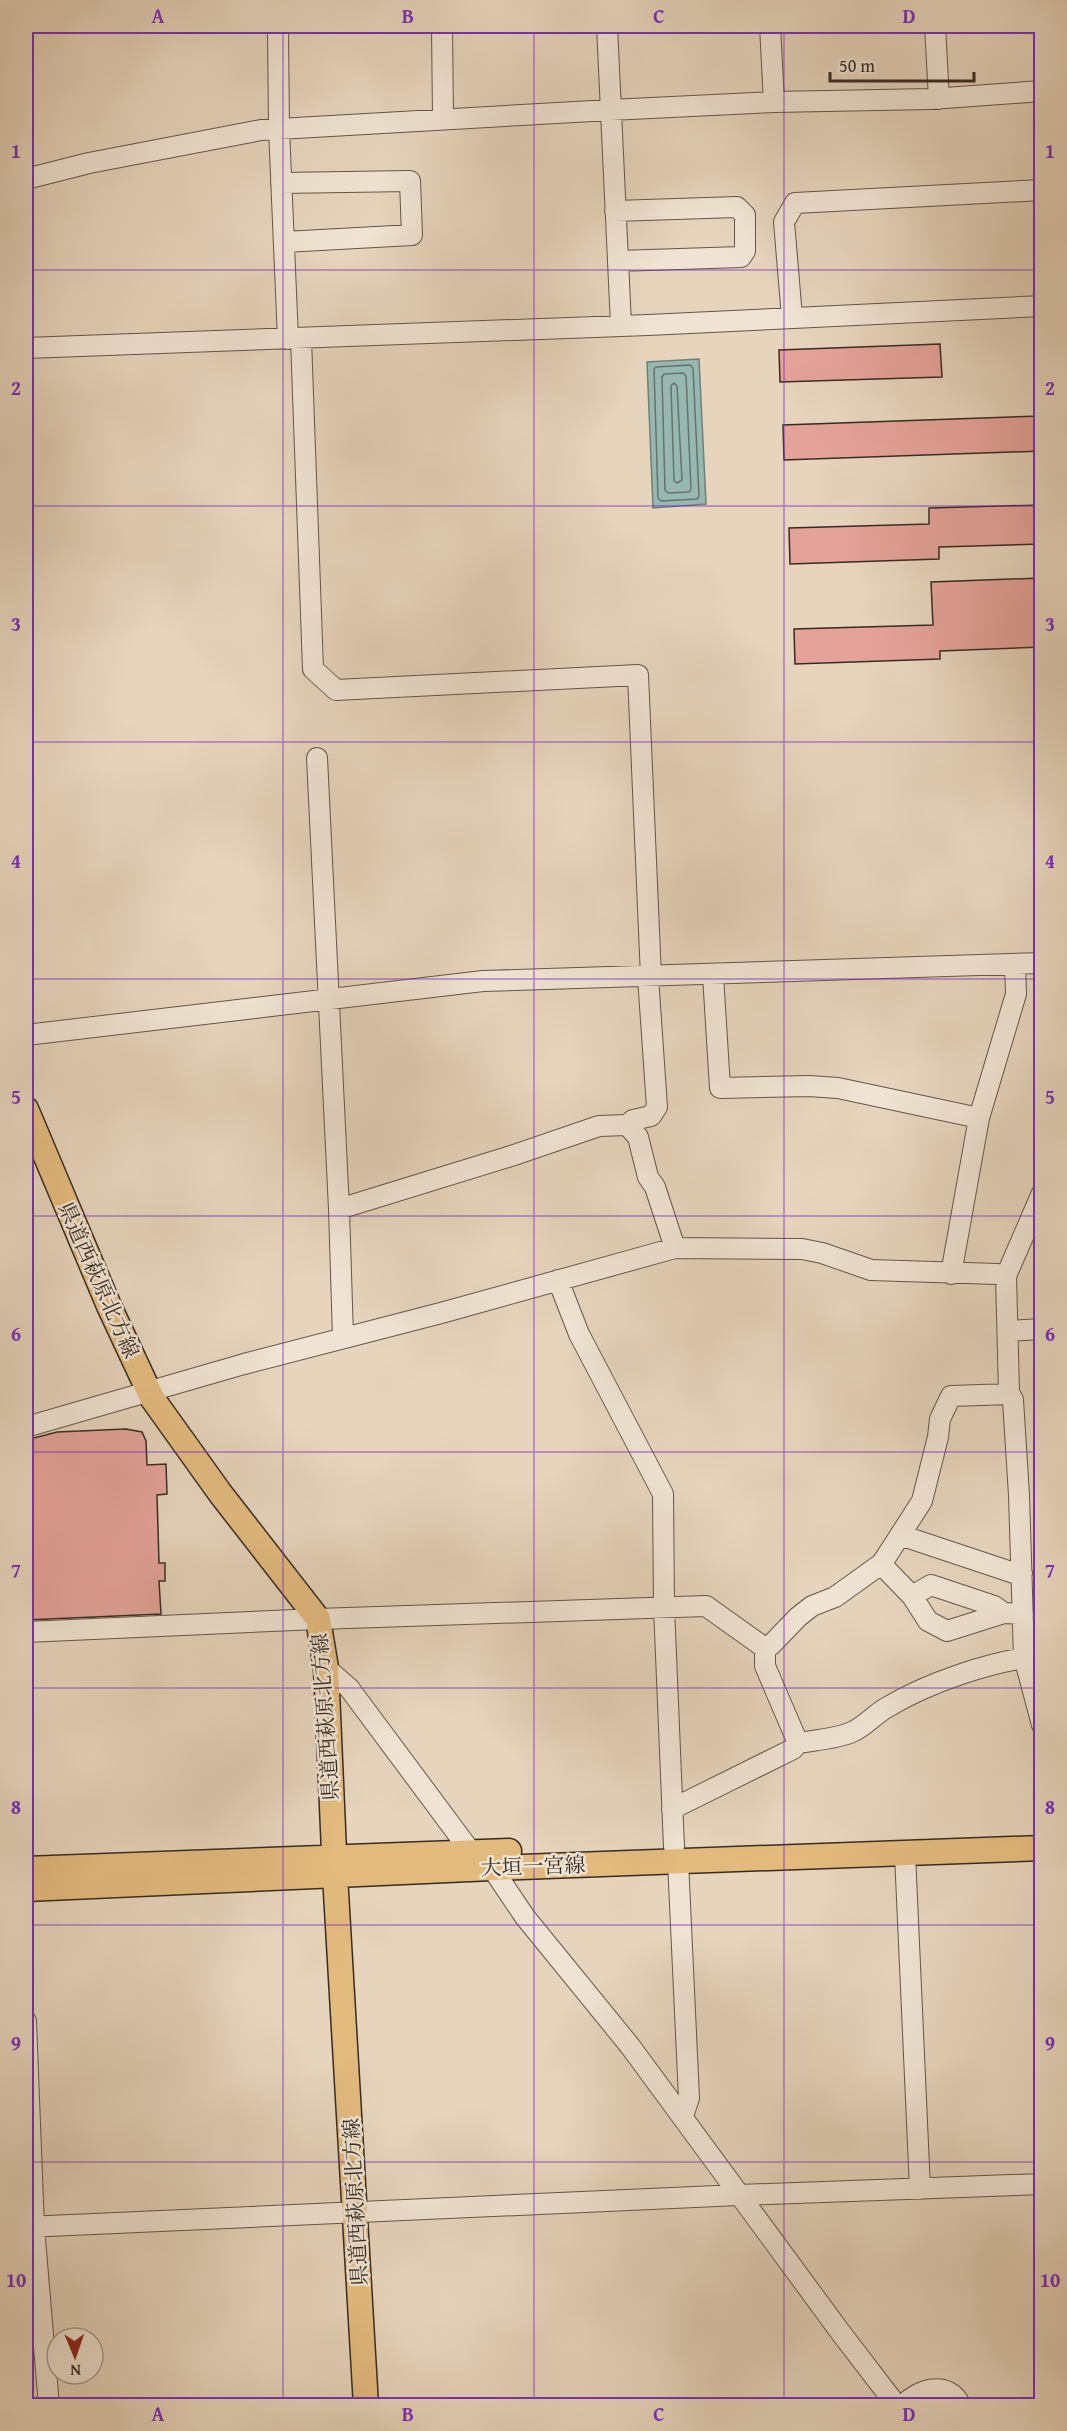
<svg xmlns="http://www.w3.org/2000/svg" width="1067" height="2431" font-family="'Gentium Book Plus','Noto Serif JP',serif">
  <rect width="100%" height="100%" fill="#e6d4bc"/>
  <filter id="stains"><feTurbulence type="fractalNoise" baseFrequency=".00333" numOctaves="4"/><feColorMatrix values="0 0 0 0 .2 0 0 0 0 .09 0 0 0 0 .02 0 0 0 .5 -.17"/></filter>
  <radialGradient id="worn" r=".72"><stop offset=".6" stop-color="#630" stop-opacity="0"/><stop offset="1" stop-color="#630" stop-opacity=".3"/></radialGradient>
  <path fill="#96b8b1" stroke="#708078" stroke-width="1.5" d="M699 359 706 504 653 508 647 362Z"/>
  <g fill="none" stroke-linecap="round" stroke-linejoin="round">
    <path stroke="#66726a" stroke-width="1.5" d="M690 365 693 368 699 496 697 499 661 501 658 498 654 369 656 367Z
      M683 373 686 376 691 489 689 492 668 493 665 490 662 377 664 374Z
      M674 383 677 386 682 480 677 483 674 481 671 386Z"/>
  </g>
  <path fill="#e4a299" stroke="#372c23" stroke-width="1.5" d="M940 344 942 377 780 382 779 350Z
    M1041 416V451L784 460 783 425Z
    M1041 505V544L939 547V559L790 564 789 528 929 524V508Z
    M1041 578V647L940 651V659L795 664 794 629 933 625 931 582Z
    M126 1429 142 1432 146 1441 147 1465 166 1464 167 1494 157 1495 159 1563H165V1581H159L161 1614 26 1620V1440L57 1432Z"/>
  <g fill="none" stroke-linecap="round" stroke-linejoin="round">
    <g stroke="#635649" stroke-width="22">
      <path id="minor" d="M282 26 278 32 279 129 288 339
        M442 26 443 118
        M607 26 621 325
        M770 26 774 102
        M935 26 939 99
        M26 179 89 163 261 130 610 110 774 102 931 99 1042 91
        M281 183 410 181 412 235 284 242
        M615 211 737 207 745 215V251L741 257 618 261
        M792 317 784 222 795 203 1042 190
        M301 339 313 669 336 690 638 675 651 977
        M26 348 648 325 1042 306
        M317 758 339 1209 343 1337
        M713 975 720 1088 809 1086 838 1088 979 1118
        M26 1035 483 981 1042 963
        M627 1125 633 1120 651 1116 657 1107 648 977
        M1042 1193 1006 1276 1009 1392 1013 1400 1019 1495 1024 1657 1042 1725
        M339 1209 511 1156 599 1126 627 1125 638 1137 648 1177 655 1187 675 1248
        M951 1274 979 1118 1016 994 1015 964
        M558 1280 579 1334 663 1494 664 1607 674 1847
        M1008 1331 1042 1329
        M26 1427 244 1364 441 1313 675 1248 802 1249 822 1253 871 1270 997 1274 1006 1276
        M900 1535 1014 1573H1022
        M881 1564 912 1596 928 1621 947 1631 1004 1613 1023 1614
        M912 1596 931 1585 994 1606 1004 1613
        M26 1632 318 1619 706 1606 765 1648V1666L798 1743
        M765 1648 771 1645 798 1617 812 1606 835 1597 881 1564 886 1557 922 1501 938 1437 940 1419 951 1396 1010 1394
        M326 1668 349 1688 471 1852 492 1868 525 1917 630 2046 841 2333 897 2406
        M672 1809 793 1749 798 1743C815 1740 836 1739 852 1732 864 1727 874 1715 886 1708 927 1683 993 1660 1042 1656
        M905 1854 920 2189
        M678 1861 689 2098 683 2116
        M26 2021 34 2227 49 2406
        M26 2227 739 2195 1042 2184
        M902 2406C918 2389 949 2379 961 2406"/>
    </g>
    <g stroke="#372c23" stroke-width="27">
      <path id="major" d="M26 1109 109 1306 152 1398 220 1493 318 1619 326 1668 335 1875 366 2406
        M26 1869 509 1851
        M26 1889 492 1868 1042 1848"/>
    </g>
    <use href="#minor" stroke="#efe3d3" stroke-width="20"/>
    <use href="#major" stroke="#e3ba7e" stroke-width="24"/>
  </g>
  <path fill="none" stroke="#7b2cbf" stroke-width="1.5" stroke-opacity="0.55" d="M283 26V2406M534 26V2406M784 26V2406M26 270H1042M26 506H1042M26 742H1042M26 979H1042M26 1216H1042M26 1452H1042M26 1688H1042M26 1925H1042M26 2162H1042"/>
  <g text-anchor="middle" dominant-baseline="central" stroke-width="5" stroke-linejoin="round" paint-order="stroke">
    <g font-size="21" fill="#372c23" stroke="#efe3d3">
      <text transform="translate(99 1280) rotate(66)">県道西萩原北方線</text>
      <text transform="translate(325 1717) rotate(-94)">県道西萩原北方線</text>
      <text transform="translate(533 1866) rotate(-2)">大垣一宮線</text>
      <text transform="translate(355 2202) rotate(-93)">県道西萩原北方線</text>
    </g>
  </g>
  <rect width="1067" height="2431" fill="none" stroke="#e6d4bc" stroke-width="66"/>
  <g transform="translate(75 2356) rotate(178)"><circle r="28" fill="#efe3d3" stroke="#a59a8d" stroke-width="1.5"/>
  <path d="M0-4.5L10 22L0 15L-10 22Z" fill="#8f2418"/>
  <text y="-9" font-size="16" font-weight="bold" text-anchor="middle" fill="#372c23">N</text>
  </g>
  <path d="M830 72v9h144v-9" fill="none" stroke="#372c23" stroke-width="3"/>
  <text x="839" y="72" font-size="18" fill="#372c23" stroke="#efe3d3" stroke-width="4.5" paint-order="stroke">50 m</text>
  <rect x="33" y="33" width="1001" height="2365" fill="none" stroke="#7b2cbf" stroke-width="2"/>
  <g font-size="20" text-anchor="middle" font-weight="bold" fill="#7b2cbf">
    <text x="158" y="23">A</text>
    <text x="408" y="23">B</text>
    <text x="659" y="23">C</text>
    <text x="909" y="23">D</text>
    <text x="16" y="158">1</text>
    <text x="1050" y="158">1</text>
    <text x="16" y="395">2</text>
    <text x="1050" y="395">2</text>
    <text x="16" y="631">3</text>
    <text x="1050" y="631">3</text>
    <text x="16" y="868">4</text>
    <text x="1050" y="868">4</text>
    <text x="16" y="1104">5</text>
    <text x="1050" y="1104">5</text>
    <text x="16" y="1341">6</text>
    <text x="1050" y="1341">6</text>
    <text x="16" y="1577">7</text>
    <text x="1050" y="1577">7</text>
    <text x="16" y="1814">8</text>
    <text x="1050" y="1814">8</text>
    <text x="16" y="2050">9</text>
    <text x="1050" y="2050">9</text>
    <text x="16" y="2287">10</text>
    <text x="1050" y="2287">10</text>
    <text x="158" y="2421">A</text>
    <text x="408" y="2421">B</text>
    <text x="659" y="2421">C</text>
    <text x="909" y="2421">D</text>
  </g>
  <rect width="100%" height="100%" filter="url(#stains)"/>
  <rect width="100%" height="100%" fill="url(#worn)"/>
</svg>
